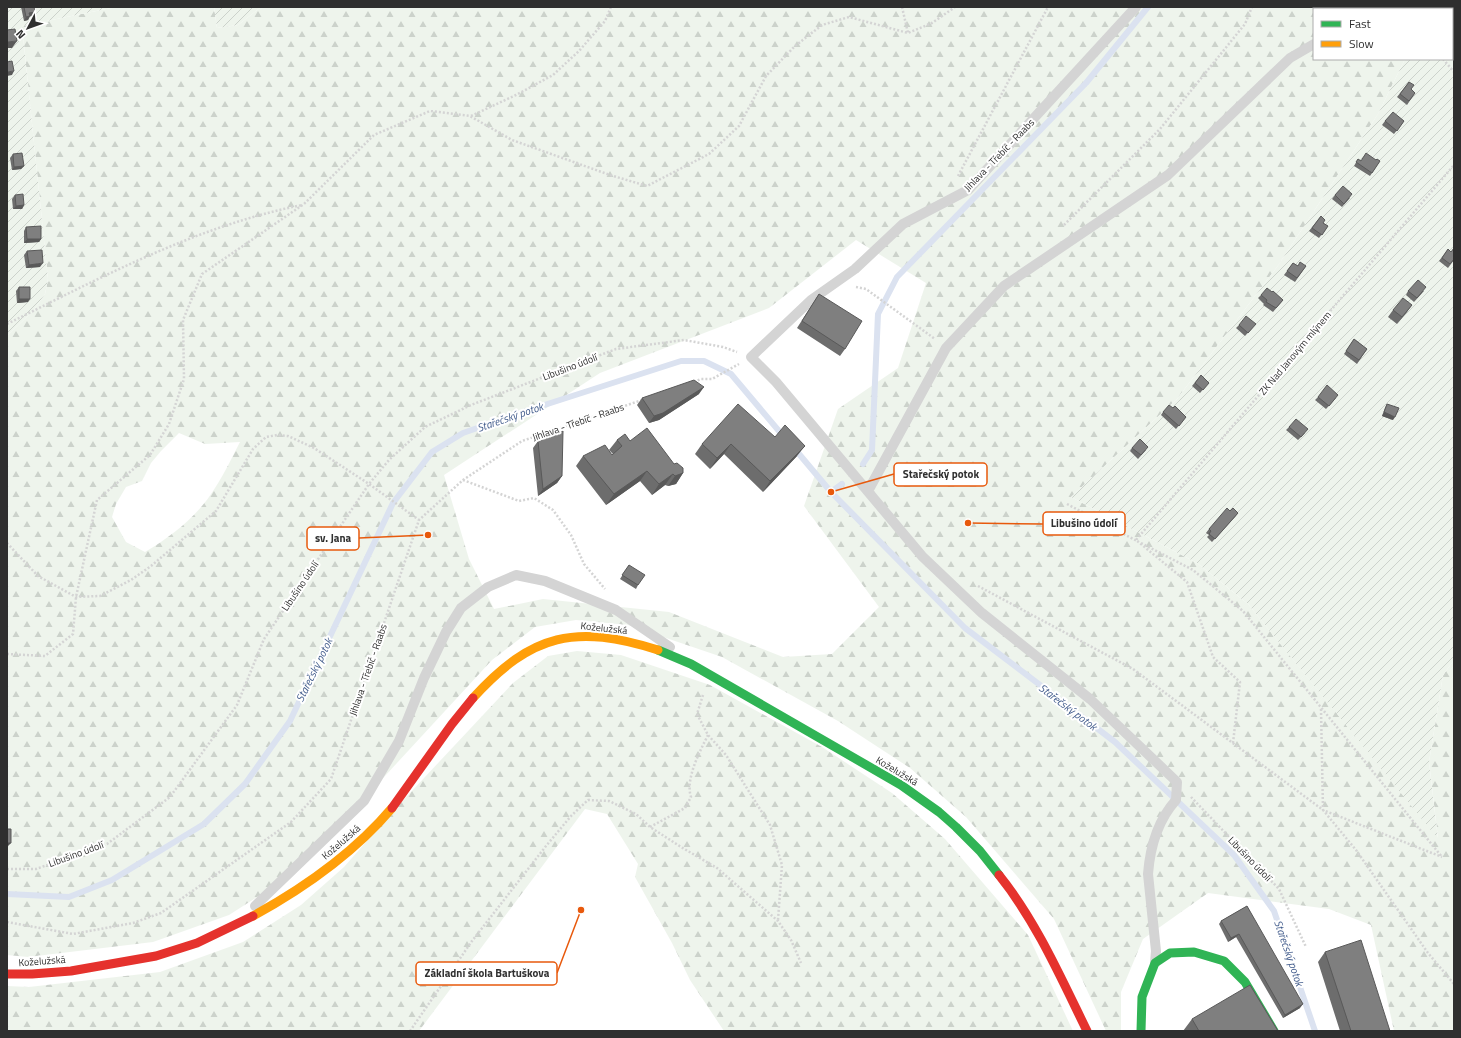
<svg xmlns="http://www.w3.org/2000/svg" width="1461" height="1038" font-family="'Titillium Web',sans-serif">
  <defs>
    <pattern id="forest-firs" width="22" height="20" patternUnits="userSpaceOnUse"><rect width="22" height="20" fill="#eef4ec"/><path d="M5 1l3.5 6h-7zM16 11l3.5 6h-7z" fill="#ccd2cb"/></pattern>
    <pattern id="garden-furrows" width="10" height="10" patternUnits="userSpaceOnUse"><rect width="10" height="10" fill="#eef4ec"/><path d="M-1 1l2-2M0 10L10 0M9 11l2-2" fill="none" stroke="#ccd2cb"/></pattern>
  </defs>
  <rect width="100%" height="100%" fill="#fff"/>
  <path fill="url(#forest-firs)" fill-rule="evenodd" d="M116 7H214L217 28 238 25 261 7H1454V72L1443 59H1452V9H1314V59H1405L1378 114 1277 267 1177 399 1071 497 1197 563 1248 604 1438 838 1429 762 1443 675 1454 660V1031H1394L1371 925 1329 909 1208 893 1143 939 1121 992V1031H1106L1054 919 966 817 910 768 838 721 722 657 628 625 576 620 535 627 492 660 373 789 282 881 229 915 153 942 28 957 7 955V336L34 310 45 294 48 279 22 26ZM856 240 926 283 898 368 838 409 804 506 879 607 832 654 783 657 669 612 543 599 494 609 469 559 444 475 600 373 769 308ZM179 433 205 444 240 442C232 457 225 473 215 488 198 516 172 536 145 552L126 542 112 517 116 504 126 487 142 481 151 463 161 451Z
    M577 651 621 655 710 685 822 747 892 793 945 839 1028 935 1073 1031H724L690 980 672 943 635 877 638 864 607 814 585 809 419 1031H7V986L29 987 160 972 243 942 301 905 344 867 395 809 513 683 548 656Z"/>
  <path fill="url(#garden-furrows)" d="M7 7H116L22 26 48 279 45 294 34 310 7 336Z
    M214 7H261L238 25 217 28Z
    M1405 59H1443L1454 72V660L1443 675 1429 762 1438 839 1248 604 1197 563 1071 497 1177 399 1277 267 1378 114Z"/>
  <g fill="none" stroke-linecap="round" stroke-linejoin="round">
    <path stroke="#dbe2f0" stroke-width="6" d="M794 448 831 492 965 628 1115 742 1234 855 1274 911 1315 1031
      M863 464 872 450 878 314 897 277 1086 83 1148 7
      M831 492 842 484
      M7 894 69 897 112 880 204 824 245 784 290 721 393 503 432 452 463 433 535 408 681 361H704L731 374 784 437"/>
    <path stroke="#d4d4d4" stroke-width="2.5" stroke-dasharray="2 2" stroke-linecap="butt" d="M902 7 908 33
      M1443 59 1454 72
      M471 116 516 95 553 75 579 51 605 21 611 7
      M958 176 1048 7
      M1064 225 1160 129 1245 24 1252 7
      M856 287 866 289 935 339
      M7 324C102 277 197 226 302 205
      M694 382 701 379H712L739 364
      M463 480 519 501 534 498 553 510 571 535 584 564 605 589
      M1067 504 1137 541
      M7 543 38 576 76 597 100 596 131 580 151 566 216 511 253 449 266 437 277 435 288 436 314 448 369 484 419 520
      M1141 543 1193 570 1243 611 1442 857
      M978 586 1133 669 1323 810 1356 850 1428 953 1454 984
      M7 654 45 656 73 634 76 597 97 500 150 455 169 424 184 379 183 320 202 274 304 204 374 135 430 111 470 116 512 140 610 175 647 186 709 154 739 126 766 76 795 46 822 25 849 17 908 33 932 23 955 7
      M703 695 697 714 708 735 726 755 770 825 782 865 778 920
      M1321 709 1323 810 1442 857
      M1233 743 1240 682 1213 657 1187 582 1136 540 1454 165
      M1191 797 1279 889 1306 947
      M650 827 685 808 691 797C685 779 700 751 708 735
      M7 869H36L107 844 170 797 237 705 264 639 369 484 389 460 425 427 471 405 616 349 684 340 723 347 737 352
      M7 922 73 934 133 923 161 913 291 822 331 779 419 520 463 480 522 441 642 400
      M410 1031 472 941 546 846 571 816 588 800 609 801 636 814 650 827 681 847 717 868 778 921 791 940 801 963"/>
    <path stroke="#d4d4d4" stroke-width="10" d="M1136 7 968 190 903 224 855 269 811 300 751 357 776 382 922 556 982 613 1090 699 1177 782 1176 800C1158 820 1150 848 1148 874L1156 951 1155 963
      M868 491 946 348 1004 286 1168 175 1290 58 1314 44
      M255 906 364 801 399 741 424 678 446 632 461 608 488 587 516 575 545 581 616 610 670 647"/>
    <path stroke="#30b455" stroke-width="9" d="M658 650 691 664 901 785 939 812 956 827 980 851 999 875
      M1141 1031 1142 997 1155 963 1170 953 1194 952 1224 961 1245 982 1274 1031"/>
    <path stroke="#ff9f0a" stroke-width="9" d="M473 698C532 633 576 624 658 650
      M253 916C304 888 354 853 392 808"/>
    <path stroke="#e5322d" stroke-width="9" d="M392 808 452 724 473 698
      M999 875C1036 921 1061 978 1087 1031
      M7 974H32L71 971 156 956 197 943 253 916"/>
  </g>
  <path fill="#6d6d6d" d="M21 7H34L33 16H30L28 20 24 21Z
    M1409 82 1411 89 1415 93 1407 105 1397 97Z
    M1385 121H1404L1394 134 1382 125Z
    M13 154 24 166 21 169 12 170 10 158Z
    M1358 159 1361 161 1376 160 1380 161 1370 176 1354 166Z
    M15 195 24 205 22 209H13L12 199Z
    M1335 195 1350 198 1342 207 1332 199Z
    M1321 216 1323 223 1328 226 1319 238 1309 231Z
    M26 227 41 239 39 242 24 243V231Z
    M1454 248V260L1448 268 1439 261 1448 249 1451 252Z
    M27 251 40 267 26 268 24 255Z
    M1293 263 1298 266H1306L1295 282 1284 275Z
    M19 287 28 302 17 303 16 291Z
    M1408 291H1424L1414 302 1406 295Z
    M1272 292 1283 300 1273 312 1263 305 1264 304 1258 298 1261 295Z
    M819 294 845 349 840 356 797 328Z
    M1412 305 1397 324 1388 317 1393 310Z
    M1239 325 1253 327 1245 336 1236 328Z
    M1354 339 1367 349 1357 364 1344 354Z
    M1201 375 1206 386 1200 393 1192 386Z
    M699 394 659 420 649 423 637 405 642 398Z
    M1318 397 1336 398 1326 409 1315 400Z
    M1387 404 1393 420 1382 416 1385 408Z
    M1163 412 1186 417 1176 429 1161 415Z
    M1289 427 1305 433 1298 440 1286 430Z
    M775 437 797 456 763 492 724 454 710 469 695 454 702 444Z
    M617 440 630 441 674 464 683 473 676 484 668 486 665 485 652 495 640 481 606 505 576 466 583 456 612 455 613 454 609 450Z
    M538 441 562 476 557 483 538 496 533 448Z
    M1132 448 1146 450 1138 459 1130 451Z
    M1230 511 1238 513 1235 517 1212 542 1207 537 1209 535 1206 533 1209 529Z
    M629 565 638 585 636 589 620 579Z
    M1247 906 1300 1008 1283 1018 1236 937 1228 942 1219 924 1221 921Z
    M1325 952 1390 1031H1340L1318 962Z
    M1192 1019 1278 1031H1183Z"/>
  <path fill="#595959" d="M35 12 33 16 27 17 29 13Z
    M30 16 28 20 24 21 26 17Z
    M17 41 12 48H7V42Z
    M14 71 12 75 7 76V72Z
    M24 166 21 169 12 170 14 167Z
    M24 205 22 209H13L16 206Z
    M27 239H41L39 242 24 243Z
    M43 263 40 267 26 268 29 265Z
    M19 299H30L28 302 17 303Z
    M1412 305 1407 312 1397 324 1402 317Z
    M704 387 699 394 659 420 649 423 654 416Z
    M1384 412 1395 417 1393 420 1382 416Z
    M731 444 724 454 710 469 717 458Z
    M805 446 797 456 763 492 770 481Z
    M647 471 640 481 606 505 614 494Z
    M683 473 676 484 668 486 675 476Z
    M673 474 665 485 652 495 659 484Z
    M562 476 557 483 538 496 543 489Z
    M7 843H11L8 846H7Z
    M1239 934 1236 937 1228 942 1231 938Z
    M1303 1004 1300 1008 1283 1018 1285 1015Z"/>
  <path fill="#7f7f7f" stroke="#595959" d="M24 7H34L35 12 29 13 30 16 26 17Z
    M15 29 17 41 7 42V30Z
    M12 61 14 71 7 72V62Z
    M1409 82 1414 85 1411 89 1415 93 1409 101 1400 94Z
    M1393 112 1404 121 1397 131 1385 121Z
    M22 153 24 166 14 167 13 154Z
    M1366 153 1376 160 1377 159 1380 161 1372 173 1356 162 1358 159 1361 161Z
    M1343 186 1352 194 1344 204 1335 195Z
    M23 194 24 205 16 206 15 195Z
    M1321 216 1325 220 1323 223 1328 226 1322 235 1312 228Z
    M41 226V239H27L26 227Z
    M1454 248V259L1450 264 1442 258 1448 249 1451 252Z
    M42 250 43 263 29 265 27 251Z
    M1300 262 1306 266 1297 278 1287 271 1293 263 1298 266Z
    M1418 280 1426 287 1417 298 1408 291Z
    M19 287H30V299H19Z
    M1267 288 1272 292 1273 291 1283 300 1276 308 1266 302 1267 300 1261 295Z
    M819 294 862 321 845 349 802 321Z
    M1403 298 1412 305 1402 317 1393 310Z
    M1246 316 1256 324 1248 333 1239 325Z
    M1354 339 1367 349 1359 360 1346 351Z
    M1201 375 1209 383 1203 390 1195 383Z
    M694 380 704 387 663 413 654 416 642 398Z
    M1327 385 1338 395 1329 406 1318 397Z
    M738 404 775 437 785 425 805 446 770 481 731 444 717 458 702 444Z
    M1387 404 1399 408 1395 417 1384 412Z
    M1169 405 1173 408 1175 406 1186 417 1179 426 1163 412Z
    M1296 419 1308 429 1301 437 1289 427Z
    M647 428 674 464 677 463 683 468V473L675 476 673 474 659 484 647 471 614 494 583 456 605 445 612 455 622 446 617 440 625 434 630 441Z
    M563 431 562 476 543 489 538 441Z
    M1140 439 1148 447 1141 455 1132 448Z
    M1227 508 1230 511 1233 508 1238 513 1215 539 1209 534 1211 531 1209 529Z
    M629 565 645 575 638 585 622 575Z
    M7 829H11V843H7Z
    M1247 906 1303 1004 1285 1015 1239 934 1231 938 1221 921Z
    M1361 940 1390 1031H1351L1325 952Z
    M1250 985 1278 1031H1199L1192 1019Z"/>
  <g text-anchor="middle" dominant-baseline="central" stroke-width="4" stroke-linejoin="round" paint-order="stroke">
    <g font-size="10" fill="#2f2f2f" stroke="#fff">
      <text transform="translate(999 155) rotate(-46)">Jihlava - Třebíč - Raabs</text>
      <text transform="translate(1295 353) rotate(-50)">ZK Nad Janovým mlýnem</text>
      <text transform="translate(570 367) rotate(-21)">Libušino údolí</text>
      <text transform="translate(578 422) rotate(-19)">Jihlava - Třebíč - Raabs</text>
      <text transform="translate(300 586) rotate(-56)">Libušino údolí</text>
      <text transform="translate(604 628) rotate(6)">Koželužská</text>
      <text transform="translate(368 670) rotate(-71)">Jihlava - Třebíč - Raabs</text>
      <text transform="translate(897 771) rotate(31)">Koželužská</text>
      <text transform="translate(341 842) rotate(-41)">Koželužská</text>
      <text transform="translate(76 854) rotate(-20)">Libušino údolí</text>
      <text transform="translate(1250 859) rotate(46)">Libušino údolí</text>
      <text transform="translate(42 961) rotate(-4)">Koželužská</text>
    </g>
    <g font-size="11" font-style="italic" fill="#425c8c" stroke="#fff">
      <text transform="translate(510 417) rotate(-19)">Stařečský potok</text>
      <text transform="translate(314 670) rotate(-64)">Stařečský potok</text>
      <text transform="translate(1068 707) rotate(37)">Stařečský potok</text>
      <text transform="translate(1289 953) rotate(71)">Stařečský potok</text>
    </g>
  </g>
  <path fill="none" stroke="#e8590c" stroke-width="1.5" d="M831 492L894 474M968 523L1043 524M428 535L359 538M581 910L557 973"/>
  <g fill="#e8590c" stroke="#fff" stroke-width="1.5">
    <circle cx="831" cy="492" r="4"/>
    <circle cx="968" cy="523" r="4"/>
    <circle cx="428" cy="535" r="4"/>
    <circle cx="581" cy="910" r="4"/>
  </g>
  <g fill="#fff" stroke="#e8590c" stroke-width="1.5">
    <rect x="894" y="463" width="93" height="23" rx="4"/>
    <rect x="1043" y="512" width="82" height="23" rx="4"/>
    <rect x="307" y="527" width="52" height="23" rx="4"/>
    <rect x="416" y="962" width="141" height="23" rx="4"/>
  </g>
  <g font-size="11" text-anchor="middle" font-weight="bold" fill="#2f2f2f">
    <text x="941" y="478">Stařečský potok</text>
    <text x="1084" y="527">Libušino údolí</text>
    <text x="333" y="542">sv. Jana</text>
    <text x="487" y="977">Základní škola Bartuškova</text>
  </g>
  <rect width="1461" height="1038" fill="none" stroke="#2f2f2f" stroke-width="16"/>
  <rect x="1313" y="8" width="140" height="52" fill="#ffffff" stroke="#acacac"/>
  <rect x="1321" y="21" width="20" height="6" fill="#30b455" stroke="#acacac"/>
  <text x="1349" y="28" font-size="12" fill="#2f2f2f">Fast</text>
  <rect x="1321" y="41" width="20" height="6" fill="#ff9f0a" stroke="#acacac"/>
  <text x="1349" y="48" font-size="12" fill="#2f2f2f">Slow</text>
  <g transform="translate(28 28) rotate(229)" stroke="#ffffff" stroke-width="3" paint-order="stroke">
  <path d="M0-3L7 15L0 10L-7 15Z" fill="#2f2f2f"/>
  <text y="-6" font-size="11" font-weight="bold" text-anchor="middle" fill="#2f2f2f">N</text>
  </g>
</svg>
